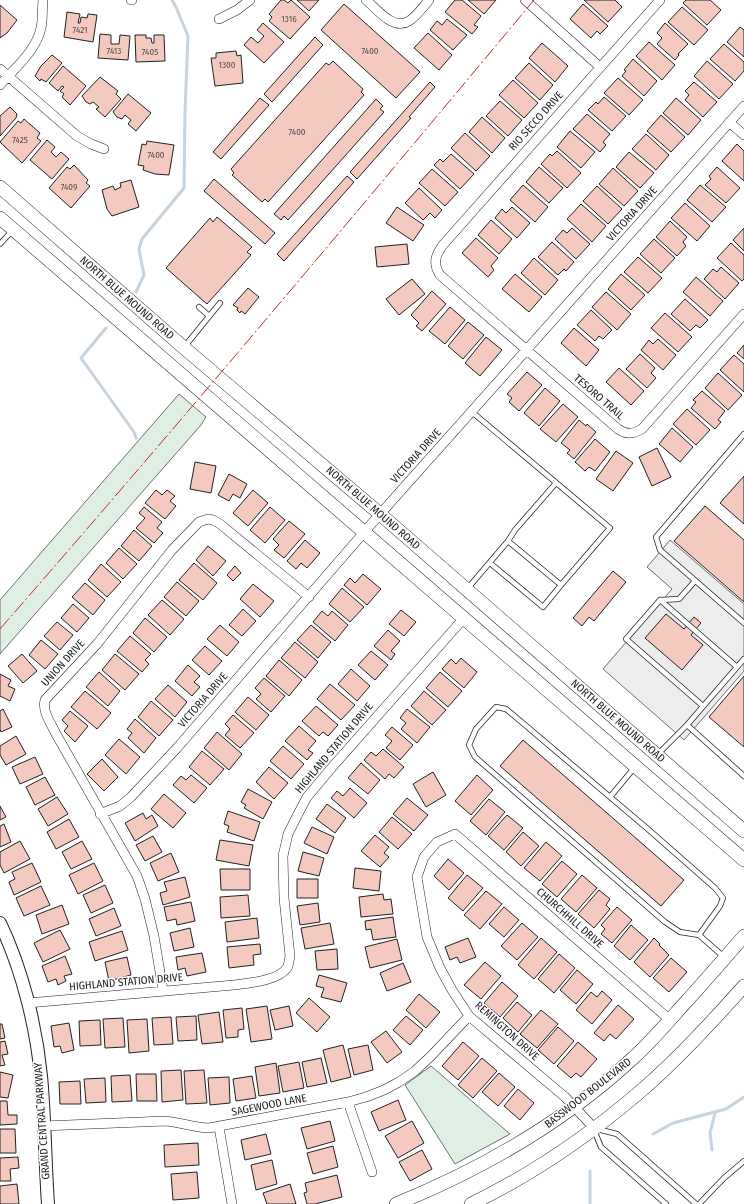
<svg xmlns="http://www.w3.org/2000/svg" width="744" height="1204" font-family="'Fira Sans Condensed',sans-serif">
  <rect width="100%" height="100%" fill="#fff"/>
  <path fill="#e0efe3" stroke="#6f6f6f" d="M179 394 206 417 201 425 0 654V600Z
    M431 1066 510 1134 455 1164 405 1085Z"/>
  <path fill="#ededed" stroke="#6f6f6f" d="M670 540 744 604V671L684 740 603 669 672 589 647 567Z"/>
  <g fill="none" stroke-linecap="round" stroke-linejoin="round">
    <path stroke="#c7d3dd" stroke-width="3" d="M136 292 144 275 139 249 142 239 184 188 185 111 188 36 176 7 172 0
      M106 328 81 358 134 432 136 438
      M653 1134 673 1123 726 1109 744 1097
      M712 1150 710 1133 715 1113
      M590 1171V1204"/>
  </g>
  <path fill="#f3c9c0" stroke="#222" d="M281 0H284L288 3 291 0 310 17 290 39 269 21 272 17 269 14Z
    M297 0H319L309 11Z
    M455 0H462L481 16 474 25 478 27 472 34 445 12Z
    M468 0H496L484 14Z
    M584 0H615L622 7 608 22Z
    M686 0H710L721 10 707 25 683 3Z
    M344 4 420 72 396 98 321 30Z
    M583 4 608 26 600 34 597 31 591 38 570 19Z
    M0 5 17 20 7 33 0 38Z
    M682 7 708 30 694 45 668 22Z
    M67 12 80 14 78 23H80L81 17 87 18 88 14 97 15 93 42 64 37Z
    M447 19 467 35 453 50 430 30 437 21 442 25Z
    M263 23 284 42 264 63 244 45 251 37 258 43 264 36 257 30Z
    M665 23 688 44 678 54 679 55 675 60 657 44 662 38 657 33Z
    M740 27 744 30V57L727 42Z
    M428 33 452 55 439 70 414 48Z
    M100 34 111 35V44H119L120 35 130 36 128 60 98 58Z
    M135 35H146V38H151L152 43H154V35H164L165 61 136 62Z
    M315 37 323 45 272 102 264 94Z
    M649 42 675 65 662 80 636 56Z
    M542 43 568 66 555 82 529 58Z
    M724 44 744 62V71L735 81 710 59Z
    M236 51 237 56 241 55 243 83 215 86 211 58H216V53Z
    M52 55 62 63 46 82 41 79 40 81 35 76 41 66Z
    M633 59 657 81 644 96 622 76 626 71 624 70Z
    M333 61 363 89 361 92 364 95 268 202 265 199 262 202 232 175 234 173 231 169 326 63 329 65Z
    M707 61 733 84 719 99 694 76Z
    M529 63 553 85 540 100 515 78Z
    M63 66 86 86 70 105 62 97 64 94 60 91 64 87 62 86 58 91 49 83Z
    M100 77 118 91 116 94 121 99 105 117 96 109 99 107 93 102 90 104 86 102 82 96Z
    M618 78 643 100 629 115 604 93Z
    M513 80 538 103 524 118 499 95Z
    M430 82 435 87 409 117 411 118 357 179 350 172Z
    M694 82 717 102 703 117 685 100 689 95 685 91Z
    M128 94 151 113 136 131 128 124 131 120 125 115 122 119 117 117 113 112Z
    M604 97 626 116 612 131 588 110 596 102 598 104Z
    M260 98 269 105 221 159 213 152Z
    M676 98 701 120 688 135 663 113Z
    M376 99 383 106 380 109 384 112 288 220 284 216 281 220 274 214Z
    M500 101 522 120 508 136 486 116Z
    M10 107 17 114 16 118 0 136V116Z
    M587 114 610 134 603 142 606 145 600 152 573 129Z
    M661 115 685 137 671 152 647 131Z
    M482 117 505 138 492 153 469 132Z
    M24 119 40 133 37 138 41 141 22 163 0 142 18 121 21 123Z
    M570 131 595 152 581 168 557 147Z
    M465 133 490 156 476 171 451 148Z
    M646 134 669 155 656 170 632 149Z
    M47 140 55 147 51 152 56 157 61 152 69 159 52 179 30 160Z
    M147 141 174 145 169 175 155 174 143 170 144 166 138 165 142 144 146 145Z
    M737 144 744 151V181L722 161Z
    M557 151 581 173 567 188 541 164 550 154 552 156Z
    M629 152 654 173 640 188 616 167Z
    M451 154 474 174 460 189 434 165 440 159 443 162Z
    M74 165 88 180 86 183 90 186 71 208 49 188 67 167 70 169Z
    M539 167 563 188 549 203 526 182Z
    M717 167 740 188 726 203 705 185 711 179 709 176Z
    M613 168 638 191 624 206 599 184Z
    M432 169 458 192 445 206 419 183Z
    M347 176 354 182 284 261 277 254Z
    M214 179 275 233 265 244 204 191Z
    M131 180 139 207 112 216 107 209 102 190 113 186 115 190 121 187 120 183Z
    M523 185 548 207 535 222 510 200Z
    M700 185 726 207 712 222 687 200Z
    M597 186 622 209 608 224 583 201Z
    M419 188 442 210 435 218 430 213 423 220 405 203Z
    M685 203 710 226 697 241 671 218Z
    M581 204 606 226 592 242 567 219Z
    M397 207 424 225 413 241 386 223Z
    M512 207 530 223 517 238 495 218 502 209 506 213Z
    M217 217 252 247 247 252 251 255 207 304 166 268 210 218 213 222Z
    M491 220 512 239 499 254 478 235Z
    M670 221 687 237 683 242 686 246 677 256 656 237Z
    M572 228 590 244 576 259 555 239 563 230 567 233Z
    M744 228V251L733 240Z
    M476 238 498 258 491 266 494 270 488 277 462 253Z
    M654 239 675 258 661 273 640 254Z
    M552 242 574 262 566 271 564 269 558 275 538 257Z
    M731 243 744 255V279L742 281 717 258Z
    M407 244 409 264 377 267 375 247Z
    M638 257 662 278 648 293 624 272Z
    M534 258 558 280 545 295 521 273Z
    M721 267 739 283 725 299 704 279 713 269 717 272Z
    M515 274 542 297 529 312 502 289Z
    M621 274 645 295 631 310 608 289Z
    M696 277 723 301 710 316 683 292Z
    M412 279 425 294 399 315 386 299Z
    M248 288 259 297 245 314 241 311 240 313 237 310 238 308 233 305Z
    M432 291 446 304 422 331 416 326 419 323 411 315Z
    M606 292 631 314 617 330 592 307Z
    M685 299 708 320 700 328 696 325 690 331 671 314Z
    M450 307 465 320 445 344 429 331Z
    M591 310 612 330 603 339 599 336 595 341 577 325Z
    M665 313 692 337 678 352 651 328Z
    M468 322 484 335 463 359 448 346Z
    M574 328 599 350 586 366 561 343Z
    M486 337 502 350 480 376 465 363Z
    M658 339 676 355 663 370 641 350 649 340 653 344Z
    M744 345V359L737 353Z
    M640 354 655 368 651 373 656 378 647 388 626 369Z
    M734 355 744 364V392L720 370Z
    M619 368 644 391 631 405 606 382Z
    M527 372 542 385 519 411 509 402 512 398 507 394Z
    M718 373 742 395 728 410 705 388Z
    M545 388 560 401 539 426 524 413Z
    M702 391 725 411 718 420 721 422 715 429 691 408 696 402 693 400Z
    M563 404 578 417 556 442 540 429Z
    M687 409 710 430 696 445 673 424Z
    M579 420 586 426 587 424 596 432 574 459 567 453 570 450 561 443Z
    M672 428 693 447 680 462 659 444Z
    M595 439 610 452 595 471 589 467 585 471 575 462Z
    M657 448 671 477 652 486 639 457Z
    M616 451 633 463 613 491 596 479Z
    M195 462 216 466 211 493 190 489Z
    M229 474 247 484 240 498 233 494 229 501 218 495Z
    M744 476V524L720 503Z
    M156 490 162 495 167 490 175 496 170 501 176 506 165 519 145 503Z
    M253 490 268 503 248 526 233 513Z
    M705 506 744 540V602L674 541Z
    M144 507 162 522 157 528 163 533 154 543 136 528 145 518 139 513Z
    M270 507 285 520 265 543 250 530Z
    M289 521 305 534 284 558 274 550 279 545 273 539Z
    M134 530 152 546 139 561 121 546Z
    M305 540 320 553 307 568 301 563 296 569 287 561Z
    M208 546 226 561 213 576 196 560Z
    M119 548 137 564 123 579 106 563Z
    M194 563 217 583 203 600 179 580Z
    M101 564 121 582 107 597 88 580Z
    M235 566 241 573 233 581 227 575Z
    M613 571 626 582 594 621 589 617 582 626 573 618Z
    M363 574 381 589 367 605 344 585 350 578 355 583Z
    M177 582 199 601 186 616 164 597Z
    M85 583 105 600 93 615 72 597Z
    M253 584 274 601 260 617 240 599Z
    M342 588 364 607 350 622 329 604Z
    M162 600 184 619 170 635 148 615Z
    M73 604 89 618 77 632 61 618Z
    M243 609 256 621 242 636 229 625Z
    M401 610 416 622 404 636 389 624Z
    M322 611 328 616 332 611 348 625 335 641 313 622Z
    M666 614 684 629 694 617 701 623 691 635 703 645 682 670 645 638Z
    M145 618 167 637 154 652 133 633Z
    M57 622 73 635 60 650 44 636Z
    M220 625 239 642 227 656 207 639Z
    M311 625 331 642 318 658 297 640Z
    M388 630 400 641 391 651 395 654 391 660 374 646Z
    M130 636 151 654 145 660 149 664 142 672 117 651Z
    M41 640 58 654 45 669 29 655Z
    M295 642 318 662 305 678 281 658Z
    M205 646 222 661 209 675 192 660Z
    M371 651 388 665 375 680 358 665Z
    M22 654 37 671 23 683 8 666Z
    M115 654 139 674 125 690 102 670Z
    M461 658 477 672 464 688 442 669 451 659 456 664Z
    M279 660 302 680 289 696 266 676Z
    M188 665 200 676 194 682 200 687 192 696 175 681Z
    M351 669 370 686 357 701 338 684Z
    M99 672 120 691 108 706 86 687Z
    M440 672 462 691 448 707 426 688Z
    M0 674 11 680 8 686 15 689 10 701 0 696Z
    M744 676V747L709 717Z
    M264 678 285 696 271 712 256 699 261 694 255 688Z
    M330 684 355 705 341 720 317 699Z
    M168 685 187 702 175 717 155 699Z
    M85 691 111 713 97 729 71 707Z
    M424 691 446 710 432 725 411 706Z
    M248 697 269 715 256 730 235 712Z
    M151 701 173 720 159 736 138 717Z
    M316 706 338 725 328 736 323 732 319 736 302 721Z
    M3 709 12 727 1 732 0 729V711Z
    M407 709 430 727 417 743 401 729 406 723 400 718Z
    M70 711 88 726 75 742 64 731 68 726 62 720Z
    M233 715 254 733 240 748 225 735 230 729 225 724Z
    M135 719 156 738 144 753 128 738 132 733 127 729Z
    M299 726 316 741 308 750 313 753 307 760 285 741Z
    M392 727 413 745 400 760 386 748 392 741 385 735Z
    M217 732 242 754 229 770 204 748Z
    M16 736 26 754 6 765 0 755V746Z
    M119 739 140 757 126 774 105 755Z
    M523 740 684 880 661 906 500 766Z
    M283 746 304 764 291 779 270 761Z
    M383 749 404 767 394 778 389 774 385 779 364 760 371 752 376 756Z
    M202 751 224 769 210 785 189 767Z
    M35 757 43 774 20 784 12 767Z
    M102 759 118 777 104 791 87 774Z
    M361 763 380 780 368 794 348 778Z
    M269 767 288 783 274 799 256 782Z
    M433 772 446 795 426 807 413 784Z
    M191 775 207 788 194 803 173 785 181 776 186 780Z
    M477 775 493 790 471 815 455 801Z
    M45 777 55 795 35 805 26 787Z
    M350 788 367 803 354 818 331 798 337 791 343 796Z
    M248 789 272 802 263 819 244 808 246 805 241 802Z
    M164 794 186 813 173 828 151 809Z
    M57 797 68 814 48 826 38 809Z
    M407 798 428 815 414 831 393 814Z
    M489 799 505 812 486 835 470 821Z
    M327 804 346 818 335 833 316 819Z
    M0 806 6 817 0 820Z
    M228 811 260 822 254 841 227 832 229 826 224 824Z
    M143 813 146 819 152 815 158 826 135 841 125 823Z
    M507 815 523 828 504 850 488 836Z
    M392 817 412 834 398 849 379 832Z
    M69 819 79 837 56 849 47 832Z
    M4 824 11 842 0 847V826Z
    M312 827 334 837 327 854 304 843Z
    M523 832 539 846 521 866 506 852Z
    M375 835 389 847 384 853 389 857 380 867 361 851Z
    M153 836 162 852 145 861 136 845Z
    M220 840 253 845 249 866 216 860Z
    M20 841 30 859 4 873 0 865V852Z
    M82 841 92 859 71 869 62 852Z
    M546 842 562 856 540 881 524 868Z
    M303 852 324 858 319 876 298 871Z
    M171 853 179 872 158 881 150 863Z
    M448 859 464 873 449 890 434 876Z
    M562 861 577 874 557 897 542 884Z
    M32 863 41 882 14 895 9 882 15 879 12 872Z
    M94 863 103 881 78 894 69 875Z
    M355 868 381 871 379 891 353 888Z
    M220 869H250V890H221Z
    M467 875 483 888 463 911 448 898Z
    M582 875 597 888 576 912 561 899Z
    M185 877 190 897 163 905 160 893 167 891 164 882Z
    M297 879H318V898H297Z
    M105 885 113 903 91 913 83 895Z
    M41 886 50 905 24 916 16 898Z
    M599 890 610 899 606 905 610 909 594 928 578 914Z
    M486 891 502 904 480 929 464 915Z
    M383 894 384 900 391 899 393 914 361 917 359 897Z
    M248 895 250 916 221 918 220 897Z
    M191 902 195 921 177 925 176 919 167 921 164 907Z
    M318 903 320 922 300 925 297 906Z
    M62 905 69 924 42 934 36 915Z
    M504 907 519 920 504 937 489 924Z
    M617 907 632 920 612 943 601 934 605 929 601 925Z
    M114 908 121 926 96 936 89 919Z
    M393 917 396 937 373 940 371 929 366 930 365 921Z
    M257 918 259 938 227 942 225 922Z
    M330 923 334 944 305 949 301 928Z
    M522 923 538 937 517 960 501 946Z
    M631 925 648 940 630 960 614 946Z
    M190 928 194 947 174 951 170 933Z
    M60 930 70 949 43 962 34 943Z
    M122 931 128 950 95 961 89 942Z
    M468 938 476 957 460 963 457 957 450 960 445 947Z
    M541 938 557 952 534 979 518 965Z
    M654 938 660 944 659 945 669 955 650 977 634 962Z
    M397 939 402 960 370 968 365 947Z
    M260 944 261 954 253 955 254 965 229 968 227 947Z
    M337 949 338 969 317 970 315 951Z
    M202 953 206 972 187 976 185 968 178 970 176 957Z
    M559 954 575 968 554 993 538 979Z
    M65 956 72 974 64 976 66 981 58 985 56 979 48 982 42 966Z
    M127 957 131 975 109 981 105 962Z
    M671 958 687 972 669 992 653 978Z
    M485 962 501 976 481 999 464 985Z
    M403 963 411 982 387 991 380 973Z
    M577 970 593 984 576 1004 560 990Z
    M319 975 347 983 341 1002 321 997 324 988 316 986Z
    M502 982 518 996 500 1017 484 1003Z
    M602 991 612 1000 592 1024 576 1010 591 992 597 997Z
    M419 994 440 1012 426 1028 406 1010Z
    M309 998 330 1017 317 1032 296 1013Z
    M517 1002 532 1015 518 1032 503 1018Z
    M618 1005 634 1019 616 1039 610 1034 604 1041 594 1033Z
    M267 1006 272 1039 251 1042 246 1009Z
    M289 1006 293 1026 275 1030 270 1010Z
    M242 1008 244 1029 238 1030V1037L226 1038 223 1010Z
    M541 1010 558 1024 537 1048 520 1034Z
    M219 1012 223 1042 202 1044 198 1015Z
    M196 1016 197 1040 178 1041 176 1017Z
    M406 1016 423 1030 410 1045 393 1030Z
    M171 1017 173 1044 154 1045 152 1018Z
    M123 1018 125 1047 105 1048 103 1019Z
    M147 1019 149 1051 129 1053 127 1020Z
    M100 1020 101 1045 80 1046 79 1021Z
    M69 1023 74 1050 62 1053 60 1046 54 1047 51 1026Z
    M0 1024H2L5 1038 0 1039Z
    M558 1027 574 1041 554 1064 538 1050Z
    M386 1031 402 1052 387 1063 371 1042Z
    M5 1041 8 1054 2 1055 5 1065 0 1066V1042Z
    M463 1042 479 1056 458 1080 442 1066Z
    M578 1042 597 1059 581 1077 576 1073 571 1078 557 1066Z
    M343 1045 351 1077 331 1082 323 1050Z
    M368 1045 373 1070 354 1075 348 1049Z
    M321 1058 327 1083 307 1087 302 1062Z
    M482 1058 497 1071 473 1098 458 1085Z
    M299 1062 304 1088 283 1092 278 1066Z
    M276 1063 280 1093 259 1096 255 1067Z
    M181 1070 183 1100 162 1102 161 1071Z
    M204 1070 207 1103 186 1104 184 1071Z
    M0 1072 13 1075 8 1098 0 1097Z
    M499 1073 515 1087 498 1106 482 1092Z
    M136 1074H156L157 1101H137Z
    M130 1075 132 1101 112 1102 111 1076Z
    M252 1076 256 1098 236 1101 233 1079Z
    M229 1077 230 1103 210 1105 208 1078Z
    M105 1078 106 1102 86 1103 84 1079Z
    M80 1081 81 1104H60L59 1082Z
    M518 1089 534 1103 520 1120 504 1106Z
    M398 1100 406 1120 379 1131 371 1112Z
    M0 1101H7L8 1115H17V1124L0 1125Z
    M330 1121 335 1141 307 1149 301 1128Z
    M412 1121 424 1143 398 1158 385 1136Z
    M0 1129H15L16 1153H0Z
    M266 1134 271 1154 245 1160 241 1140Z
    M198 1143 199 1165 165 1167 164 1145Z
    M333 1146 338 1167 313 1174 307 1153Z
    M422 1150 432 1169 410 1181 399 1162Z
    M18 1157 19 1168 10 1169 11 1181H0V1158Z
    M272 1160 277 1184 256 1190 251 1165Z
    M197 1172 199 1198 173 1200 171 1174Z
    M337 1175 342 1197 315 1204H307L304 1193 307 1192 305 1183Z
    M17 1184 19 1204H0V1186Z
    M290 1184 296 1204H267L263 1193Z"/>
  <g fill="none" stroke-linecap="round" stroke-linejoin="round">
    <g stroke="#222" stroke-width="6">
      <path id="service" d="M0 244 12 231
        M199 307 209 316
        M185 346 220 303
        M472 412 610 528 561 585
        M744 434 656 537 660 550 744 623
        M508 541 515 530 556 483
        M695 581 679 599 660 600 626 639 703 706
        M468 588 508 541 561 585 543 607 490 563
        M660 600 737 667
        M687 725 744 776
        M658 754 687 725 744 659
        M610 797 635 767
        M699 935 720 906 723 898 715 888 649 830 518 719 506 709 496 707 476 729 469 745 475 757 665 922 680 932 699 935 724 957
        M597 1129 617 1134 696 1204
        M594 1130 601 1147 666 1204
        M699 1204 724 1178 744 1161"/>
    </g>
    <g stroke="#222" stroke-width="10">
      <path id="minor" d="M131 0H132
        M366 0C377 9 393 31 409 21 417 16 423 7 429 0
        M525 0 600 67
        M660 0 442 246C435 256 433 264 440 275L618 429C627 435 633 434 642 429L744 314
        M219 19 237 10 250 0
        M0 69 77 136 91 144 104 149
        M0 85C15 68 36 51 41 28 43 19 42 9 43 0
        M729 122 744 135
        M100 814 120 806 131 797 177 748 373 522 744 106
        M163 990 154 936 145 899 137 876 56 734C51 723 42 712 45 700L97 644 172 550 199 522 208 519 213 520 220 524 309 597
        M28 1003 234 985C248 983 278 981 287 968 289 965 289 960 290 956L284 898 283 856 288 834 298 814 307 797 334 765 464 618
        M348 1102 372 1172
        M43 1126 165 1121C180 1122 194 1128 209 1128L348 1102 366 1097 384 1090 399 1082 415 1071 431 1056 469 1016
        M219 1127 232 1204
        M594 1128 565 1097 469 1016 452 990 440 968 427 937 417 877 424 857 437 842 455 834 670 1020"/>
    </g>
    <g stroke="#222" stroke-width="14">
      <path id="tertiary" d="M0 923C22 969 36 1025 41 1076 45 1118 45 1161 48 1204"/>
    </g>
    <g stroke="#222" stroke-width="14">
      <path id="secondary" d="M0 187 183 347 380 514 744 831
        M0 218 744 860
        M396 1204C482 1169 564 1122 632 1059 651 1042 667 1023 684 1004 704 982 724 959 744 936
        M471 1204C533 1174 591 1134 642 1090 679 1058 712 1022 744 986"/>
    </g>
    <use href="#service" stroke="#fff" stroke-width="4.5"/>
    <use href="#minor" stroke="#fff" stroke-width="9"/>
    <use href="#tertiary" stroke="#fff" stroke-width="12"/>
    <use href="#secondary" stroke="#fff" stroke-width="13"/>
    <path stroke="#c62828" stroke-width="1" stroke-dasharray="14 3 2 3" stroke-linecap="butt" d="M0 629C181 422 358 211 534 0"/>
  </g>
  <g text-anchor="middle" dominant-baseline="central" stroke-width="3" stroke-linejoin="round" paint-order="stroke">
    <g font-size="9" fill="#564c4a">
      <text x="289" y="19">1316</text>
      <text x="80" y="30">7421</text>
      <text x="114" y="51">7413</text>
      <text x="370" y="51">7400</text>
      <text x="150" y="52">7405</text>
      <text x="227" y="65">1300</text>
      <text x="297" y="132">7400</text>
      <text x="20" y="140">7425</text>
      <text x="156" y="155">7400</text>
      <text x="69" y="187">7409</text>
    </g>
    <g font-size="11" fill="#222" stroke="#fff">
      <text transform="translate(536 121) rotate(-48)">RIO SECCO DRIVE</text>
      <text transform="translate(632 214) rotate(-48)">VICTORIA DRIVE</text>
      <text transform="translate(127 298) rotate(41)">NORTH BLUE MOUND ROAD</text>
      <text transform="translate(599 397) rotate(41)">TESORO TRAIL</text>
      <text transform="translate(416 456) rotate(-48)">VICTORIA DRIVE</text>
      <text transform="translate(373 508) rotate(41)">NORTH BLUE MOUND ROAD</text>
      <text transform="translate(63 663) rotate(-48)">UNION DRIVE</text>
      <text transform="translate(203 700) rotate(-49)">VICTORIA DRIVE</text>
      <text transform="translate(618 721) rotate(41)">NORTH BLUE MOUND ROAD</text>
      <text transform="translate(334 748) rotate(-50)">HIGHLAND STATION DRIVE</text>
      <text transform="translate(570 918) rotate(41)">CHURCHHILL DRIVE</text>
      <text transform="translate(126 982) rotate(-5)">HIGHLAND STATION DRIVE</text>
      <text transform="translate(507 1031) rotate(42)">REMINGTON DRIVE</text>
      <text transform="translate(588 1093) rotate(-38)">BASSWOOD BOULEVARD</text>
      <text transform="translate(269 1105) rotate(-11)">SAGEWOOD LANE</text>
      <text transform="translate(42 1121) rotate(-94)">GRAND CENTRAL PARKWAY</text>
    </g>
  </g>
</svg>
